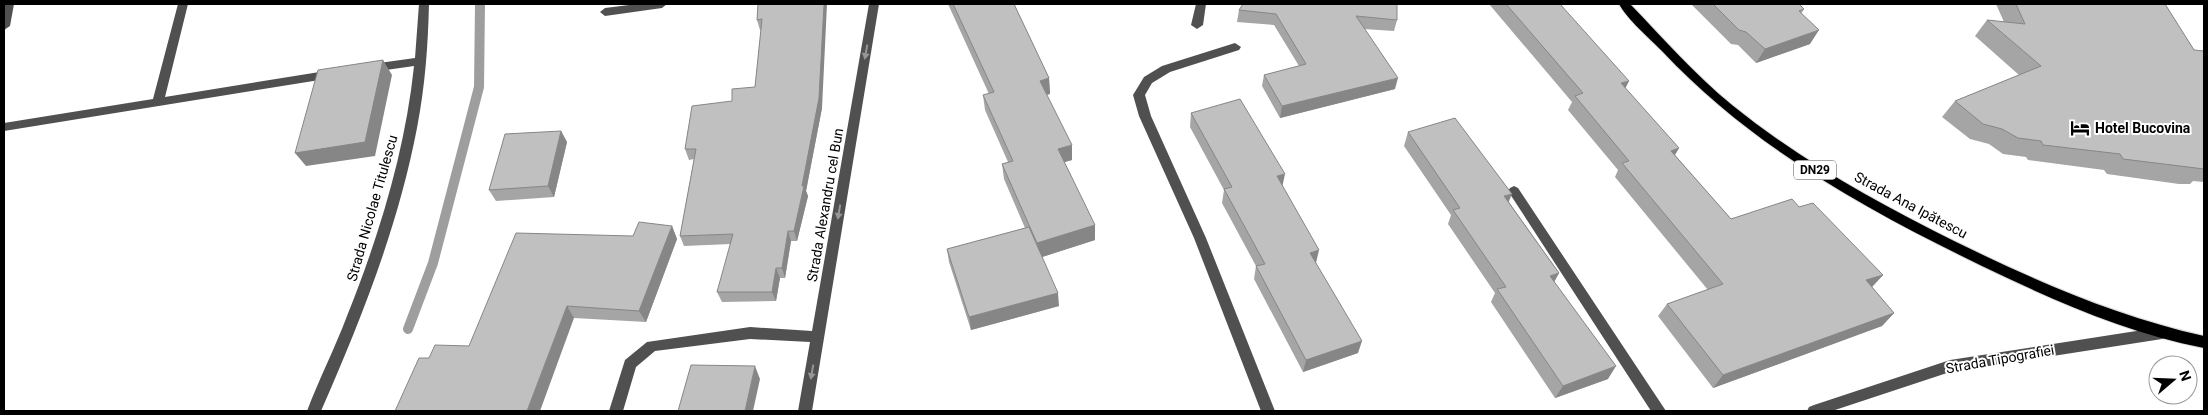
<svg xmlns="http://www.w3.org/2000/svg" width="2208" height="415" font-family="Roboto,sans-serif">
  <rect width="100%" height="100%" fill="#fff"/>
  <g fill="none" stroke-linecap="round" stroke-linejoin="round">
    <path stroke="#9e9e9e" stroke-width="10" d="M408 329 433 263 479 87 480 4"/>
    <g stroke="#dbdbdb" stroke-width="2">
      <path id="major" d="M1619 4H1630C1663 38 1695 75 1732 105 1800 160 1876 202 1954 241 2036 281 2115 316 2204 336V348C2126 333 2053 300 1982 266 1865 209 1752 147 1662 51 1649 38 1627 19 1619 4Z"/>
    </g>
    <path fill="#505050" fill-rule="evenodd" d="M4 4H14L10 26 4 30Z
      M178 4H188L165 97 332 70 338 74 332 78 4 131V123L153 99Z
      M419 4H429C428 46 425 87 417 128 398 227 361 320 321 411H307C319 379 335 348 347 316 379 236 405 152 414 66L372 72 366 68 372 64 415 58Z
      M637 4H667L662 8 605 16 600 12 605 8Z
      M869 4H879L812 411H798L810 342 750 339 655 351 636 367 623 411H609L625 360 647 342 750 327 812 331Z
      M1196 4H1206L1203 25 1197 29 1191 25Z
      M1235 43 1241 47 1239 50 1170 72 1152 83 1145 95 1151 116 1206 238 1275 411H1261L1194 238 1139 116 1133 95 1144 77 1162 66Z
      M1514 186 1518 188 1666 411H1651L1510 194 1508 191 1510 188Z
      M2162 327 2167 329 2169 333 2167 337 2162 339 1950 372 1832 411H1807L1809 407 1814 405 1950 360Z"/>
    <use href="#major" fill="#000" fill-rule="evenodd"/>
  </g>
  <path fill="#a5a5a5" d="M758 4 822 108 806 191 808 196 797 241H791L785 278H780L776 301 722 302 717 292 731 244 684 246 680 236 694 159 689 160 685 149 732 101 755 87 761 30H760L757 20Z
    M948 4H1014L1049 78 1050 94 1046 95 1072 160 1064 162 1095 240 1042 257 1059 306 971 330 949 262 947 249 1025 228 1004 179 1002 164 1008 162 985 110 983 95 989 94Z
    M1243 4 1397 20 1394 31 1364 29 1395 89 1280 118 1262 86 1264 75 1299 66 1274 25 1237 22 1239 10Z
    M1489 4H1560L1625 89 1679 148 1675 155 1731 219 1799 207 1883 275 1872 287 1894 313 1882 326 1713 388 1658 316 1667 304 1708 290 1615 177 1618 170 1568 110 1572 102Z
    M1691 4H1799L1804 9 1801 14 1810 44 1756 63 1738 45 1731 44Z
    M1996 4H2165L2194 50 2204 51V182L2193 181 2190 184H2179L2107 174 2104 170 2028 160 2026 157 2003 154 1989 144 1970 139 1942 117 1955 101 2019 75 1975 36 1987 20 2004 22Z
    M1191 113 1282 186 1316 263 1358 353 1303 372 1254 279 1256 266 1222 203 1224 190 1190 127Z
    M561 131 567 142 554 197 496 201 489 190Z
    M1408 132 1509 202 1559 273 1554 282 1608 379 1555 398 1491 302 1495 293 1448 224 1451 215 1404 146Z
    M672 226 677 239 646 322 574 318 429 358 469 346 633 236Z"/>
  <path fill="#868686" d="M824 4H827L822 108 806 191 808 196 797 241 794 231Z
    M1819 30 1810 44 1756 63 1765 49Z
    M383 60 392 75 375 156 306 166 295 153Z
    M1049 78 1050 94 1041 96 1040 81Z
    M1398 78 1395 89 1280 118 1282 106Z
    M1629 81 1622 95 1621 83Z
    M561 131 567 142 554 197 548 186Z
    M1072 145V160L1058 164V149Z
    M1679 148 1671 161V151Z
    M1285 174 1282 188 1277 176Z
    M1512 194 1506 208 1504 196Z
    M1095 225V240L1039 258 1037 243Z
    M672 226 677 239 646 322 639 311Z
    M788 231 791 241 785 278 782 268Z
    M1319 250 1316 263 1310 253Z
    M776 268 780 278 776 301 772 292Z
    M1559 273 1552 286 1550 276Z
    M1883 275 1871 288 1866 280Z
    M1058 293 1059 306 971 330 969 317Z
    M567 306 574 318 540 411H527Z
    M1894 313 1882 326 1713 388 1723 375Z
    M1362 341 1358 353 1303 372 1306 360Z
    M755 366 760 379 753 411H745Z
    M1616 366 1608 379 1555 398 1563 386Z"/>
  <path fill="#c0c0c0" stroke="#868686" d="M758 4H824L819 98 802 186H804L794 231H788L782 268H776L772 292H717L733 234 680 236 696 149H685L692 106 732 101V89L755 87 762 19 757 20Z
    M953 4H1014L1049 78 1040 81 1072 145 1058 149 1095 225 1037 243 1002 164 1013 161 983 95 994 92Z
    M1243 4H1397V20L1356 16 1398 78 1282 106 1264 75 1306 64 1276 14 1239 10Z
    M1506 4H1560L1629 81 1621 83 1679 148 1671 151 1731 219 1792 199 1799 207 1813 203 1883 275 1866 280 1894 313 1723 375 1667 304 1723 284 1622 163 1629 161 1575 96 1583 93Z
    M1713 4H1799L1804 9 1799 11 1819 30 1765 49 1746 32 1739 30Z
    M2016 4H2165L2194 50 2204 51V169L2123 159 2120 154 2043 145 2041 141 2018 138 2002 129 1983 124 1955 101 2041 66 1987 20 2025 24Z
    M383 60 365 142 295 153 318 70Z
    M1240 99 1285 174 1277 176 1319 250 1310 253 1362 341 1306 360 1256 266 1265 264 1224 189 1232 187 1191 113Z
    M1455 118 1512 194 1504 196 1559 273 1550 276 1616 366 1563 386 1497 289 1506 287 1453 210 1460 208 1408 132Z
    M561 131 548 186 489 190 505 134Z
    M639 222 672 226 639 311 567 306 527 411H395L419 358H429L435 345 469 346 516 233 633 236Z
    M1029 227 1058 293 969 317 947 249Z
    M691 365 755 366 745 411H678Z"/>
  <defs><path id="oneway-solid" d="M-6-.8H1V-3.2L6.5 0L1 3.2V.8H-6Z" transform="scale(1.25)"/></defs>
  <g fill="#969696">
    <use href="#oneway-solid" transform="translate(866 52) rotate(100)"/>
    <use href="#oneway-solid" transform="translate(839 212) rotate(100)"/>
    <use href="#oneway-solid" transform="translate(812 372) rotate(100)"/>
  </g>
  <defs>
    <g id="hotel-bare" transform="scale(1.5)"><path d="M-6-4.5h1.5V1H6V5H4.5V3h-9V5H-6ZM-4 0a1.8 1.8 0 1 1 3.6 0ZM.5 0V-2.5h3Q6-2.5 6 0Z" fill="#000" stroke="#fff" stroke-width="2.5" paint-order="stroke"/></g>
  </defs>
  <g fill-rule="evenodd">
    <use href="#hotel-bare" x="2080" y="128"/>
  </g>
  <g text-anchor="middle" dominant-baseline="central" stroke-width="4" stroke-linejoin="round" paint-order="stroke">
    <rect fill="#fff" stroke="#4c4c4c" stroke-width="1" x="1794" y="160.5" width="42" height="19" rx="4"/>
    <g font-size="12" font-weight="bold" fill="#000">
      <text x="1815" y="170">DN29</text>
    </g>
    <g font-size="14" font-weight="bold" fill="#000" stroke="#fff" text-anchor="start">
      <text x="2095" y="128">Hotel Bucovina</text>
    </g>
    <g font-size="14" fill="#000" stroke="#fff">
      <text transform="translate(825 205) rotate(-80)">Strada Alexandru cel Bun</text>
      <text transform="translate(1911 205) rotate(28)">Strada Ana Ipătescu</text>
      <text transform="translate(372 208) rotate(-74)">Strada Nicolae Titulescu</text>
      <text transform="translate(2000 359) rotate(-10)">Strada Tipografiei</text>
    </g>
  </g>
  <rect width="2208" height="415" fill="none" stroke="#000000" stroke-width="10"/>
  <g transform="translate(2173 380) rotate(71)"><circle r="24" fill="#ffffff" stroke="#999999"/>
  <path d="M0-4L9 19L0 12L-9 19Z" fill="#000000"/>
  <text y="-8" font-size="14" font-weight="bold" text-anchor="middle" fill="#000000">N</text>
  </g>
</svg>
